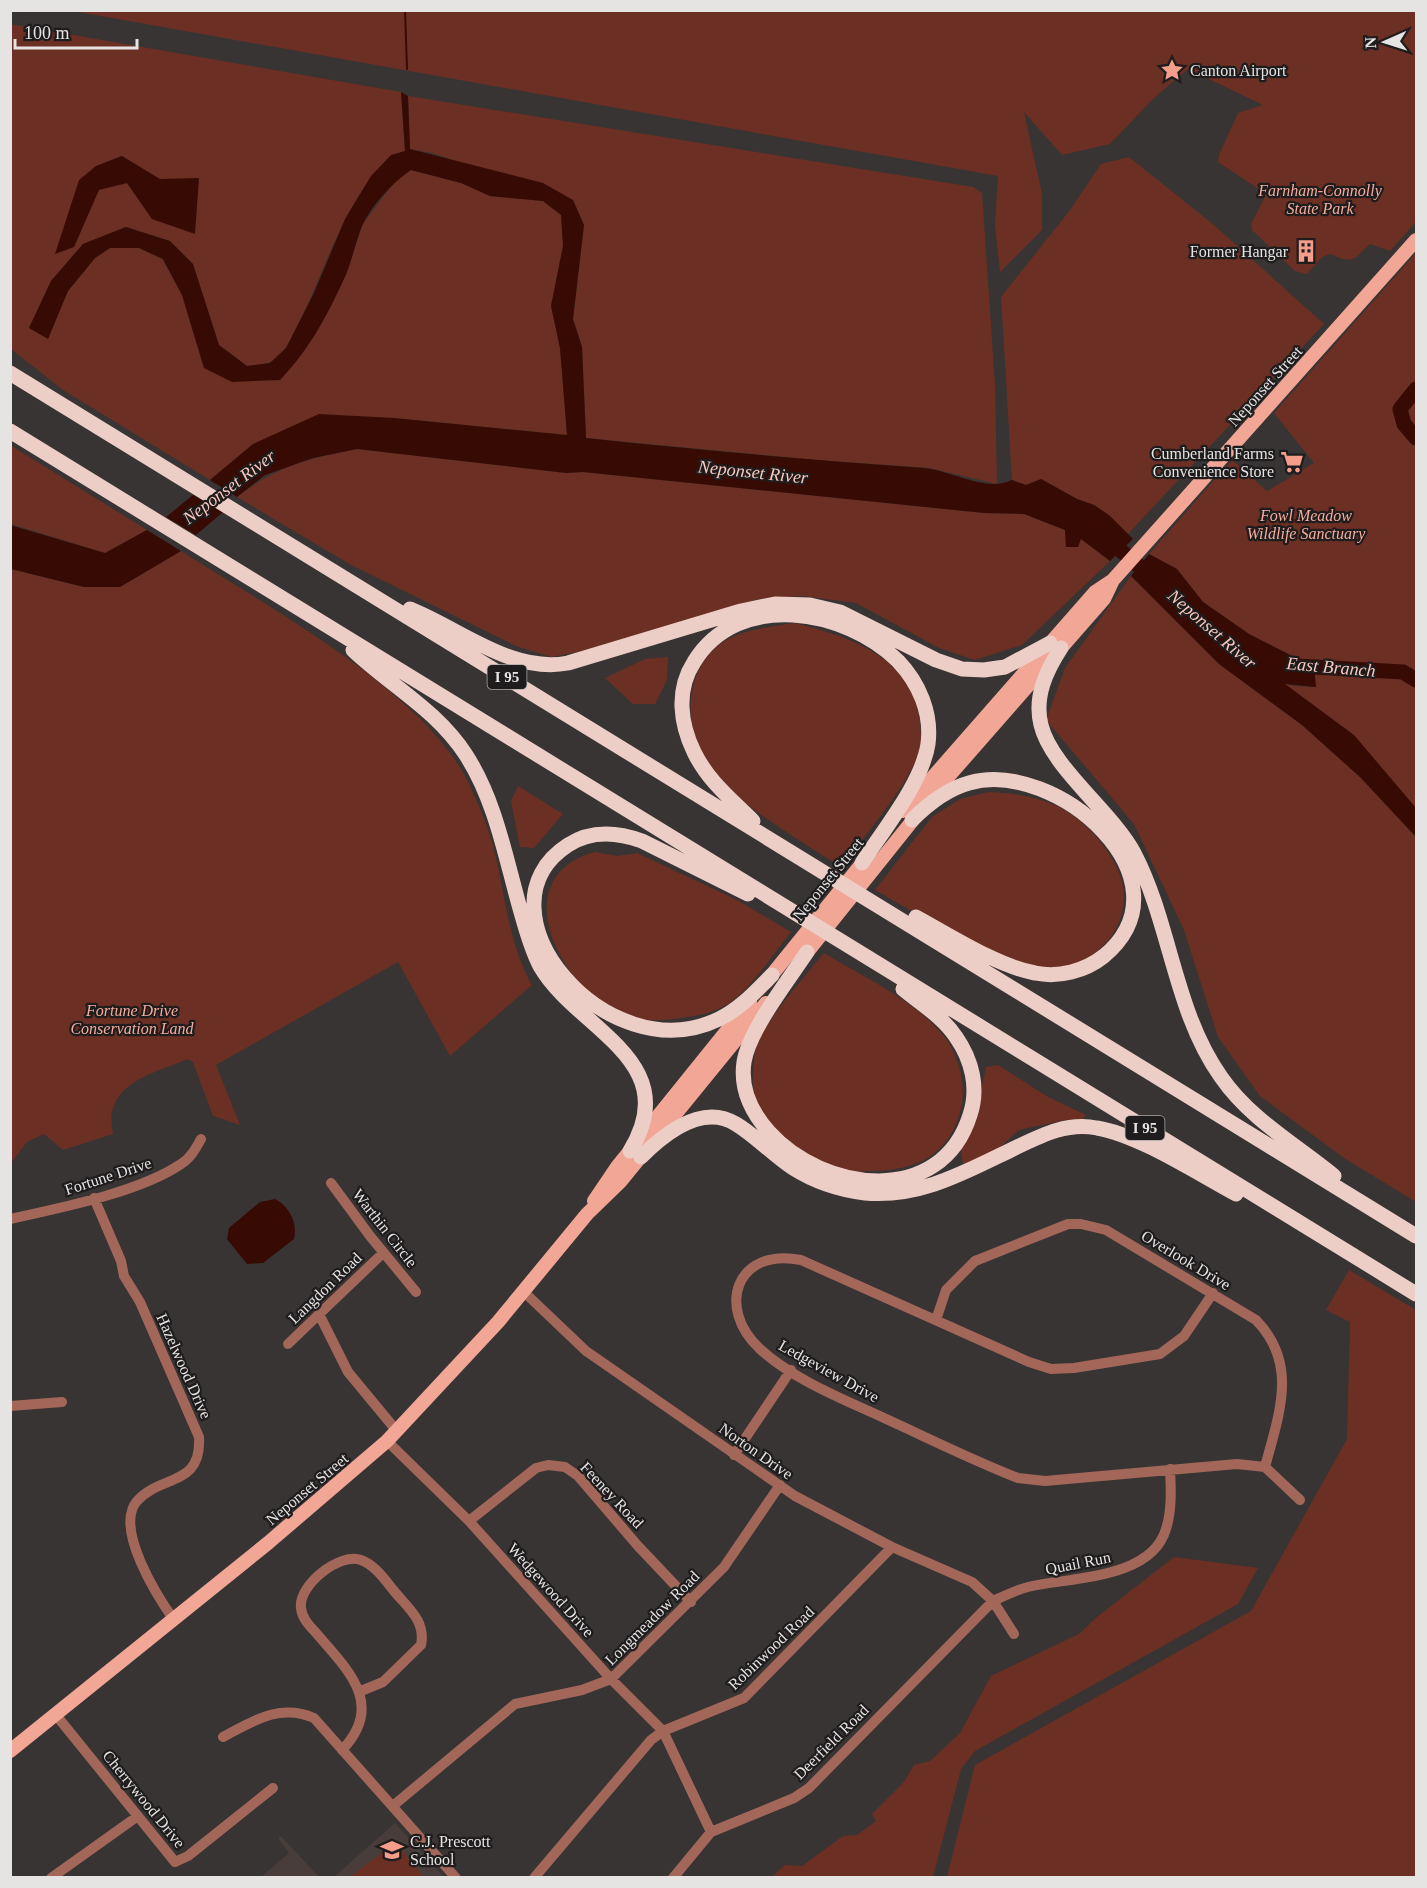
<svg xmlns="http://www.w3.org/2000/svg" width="1427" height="1888" font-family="Georgia,serif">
  <rect width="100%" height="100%" fill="#383433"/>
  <path fill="#483d3b" d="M395 1823 444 1877 333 1878Z
    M281 1836 319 1877H261L289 1853 278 1838Z"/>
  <path fill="#6c2f23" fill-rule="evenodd" d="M73 11H1416V222L1390 251 1370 244C1352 261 1354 264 1330 254L1322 257 1307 274 1295 271 1252 230 1251 224 1264 199 1263 192 1218 162 1219 155 1238 113 1263 105 1188 69 1154 98 1110 144 1062 155 1024 112 1042 194V230L1000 272 995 225 998 176Z
    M10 24 401 92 405 151C356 166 323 277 299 322 292 336 285 355 270 362 264 365 254 365 247 366L219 345 193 264 170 241 126 227 83 244 51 281 29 328 48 338 68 291 95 258 110 248H139L162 259 182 295 204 368 280 380 345 276 363 224 395 181 410 170 461 183 490 196 543 201 561 215 563 246 551 306 560 348 567 435 394 418 253 444 210 480 63 390 11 349ZM122 156 160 180 152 219 127 183 99 189 74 247 96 166Z
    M408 96 973 187 982 193 995 385 997 484 929 468 816 460 586 438 582 347 573 319 584 225 573 200 432 153 410 149Z
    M1129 157 1214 225 1324 324 1128 534 1094 505 1077 499 1041 479 1026 485 1012 480 1001 297 1070 210 1101 164Z
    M1416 253V825L1268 679 1294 686 1316 687 1314 667 1249 634 1203 602 1177 569 1149 554 1232 460 1267 491 1314 463 1274 413Z
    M10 445 147 530 105 553 11 524Z
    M357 449 566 473 583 472 984 513 1024 514 1065 530 1066 547 1081 539 1110 561 1022 645 975 660 939 648 856 603 803 596 759 599 578 652 551 657 516 646 351 565 237 497C279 465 307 459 357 449Z
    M181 551C265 605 425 692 468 782 478 803 489 828 494 850 505 893 509 946 532 985L450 1056 398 962 216 1065 240 1125 213 1116 193 1062 188 1059C152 1074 102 1084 113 1134L63 1150 44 1134 27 1142 11 1163V569L84 587H120Z
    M1131 576 1219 664 1302 725 1361 778 1416 837V1202L1344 1158 1260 1096 1218 1037 1184 930 1134 824 1046 720 1065 668Z
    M794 623C848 636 915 658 920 723 920 731 923 743 920 750 906 789 866 834 841 867 801 841 734 803 707 764 683 729 684 670 720 644 742 629 769 627 794 623Z
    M668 657 667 680 655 704H633L605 678 645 659Z
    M518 786 563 814 534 848 520 847 511 801Z
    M989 792C1012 793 1034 796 1055 805 1082 817 1112 849 1121 878 1135 923 1097 967 1052 969 1012 971 912 911 875 890L932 817 960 799Z
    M595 852 617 856 637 853 737 900 791 932C772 955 753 987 728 1004 713 1013 697 1016 680 1018 661 1021 640 1022 622 1015 560 989 503 877 595 852Z
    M824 953C863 977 913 999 943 1035 957 1051 966 1083 962 1104 952 1154 918 1171 870 1171 863 1171 854 1173 847 1171 813 1165 775 1137 757 1107 751 1097 753 1060 756 1048 762 1024 807 974 824 953Z
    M998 1065 1048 1097 1086 1115 1082 1119 1065 1120 1019 1130 992 1154 963 1164 961 1150 979 1101 986 1067Z
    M1349 1270 1416 1310V1877H947L975 1765 1251 1611 1347 1439 1350 1322 1326 1310Z
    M1174 1557 1258 1568 1238 1604 975 1751 961 1769 933 1877H772L785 1865 802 1866 843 1836 857 1835 876 1821 872 1814 904 1782 914 1765 930 1761 960 1733 991 1676 1079 1634 1097 1617Z
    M391 1846 399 1847 424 1877H350Z"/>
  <path fill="#370b04" d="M401 92 408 96 410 149 543 183 573 200 584 225 573 319 582 347 586 438C698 450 811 460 924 468 951 470 986 493 1012 480L1026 485 1041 479 1077 499 1094 505 1109 515 1133 539 1110 561 1081 539 1078 547H1066L1065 530 1024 514 984 513 583 472 566 473 357 449 313 458 265 475 237 497 210 480 253 444 319 414 394 418 567 435 560 348 551 306 563 246 561 215 543 201 490 196 461 183 411 170C392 183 372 205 362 226 355 243 352 262 344 279 327 316 309 350 280 380L232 382 204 368 182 295 163 259 139 248H110L95 258 68 291 48 339 29 328 51 281 83 244 126 227 170 241 193 264 219 345 247 366 270 363 286 348 314 293 345 219 371 176 391 155 405 151Z
    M122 156 160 179 199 178 195 234 152 219 127 183 99 190 74 247 55 254 79 180 96 166Z
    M193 495 223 512 196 535 166 517Z
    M10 525 105 553 147 530 181 551 120 587H84L11 569Z
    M1149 554 1177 569 1203 602 1249 634 1314 667 1316 687 1285 684 1354 735 1416 808V837L1361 778 1302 725 1219 664 1131 576Z
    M275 1199C289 1206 298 1223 294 1239L263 1263 247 1264 227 1239 229 1228 260 1202Z"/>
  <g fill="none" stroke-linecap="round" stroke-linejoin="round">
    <path stroke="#370b04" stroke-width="2" d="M405 10 407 69"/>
    <path stroke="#370b04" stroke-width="15" d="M1416 389 1400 409 1404 424 1416 438
      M1106 538 1154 579
      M1296 666 1403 672 1416 680"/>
    <path stroke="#a3675a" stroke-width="10" d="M331 1183 370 1236 416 1292
      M94 1198 121 1261 124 1276 140 1302 199 1437C202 1487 161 1474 137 1501 114 1528 157 1596 174 1620
      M10 1219C60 1208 140 1192 181 1164 191 1158 196 1148 201 1139
      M524 1292 586 1351 795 1496 892 1547 972 1582 993 1601 1014 1634
      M1213 1293 1184 1336 1160 1354 1074 1368 1051 1369 1029 1362 801 1260C737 1247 715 1307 760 1349 794 1380 843 1399 884 1418 928 1438 972 1460 1018 1478L1045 1481 1237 1464 1265 1467
      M319 1314 348 1372 396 1430
      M936 1320 946 1290 975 1261 1068 1224H1081L1106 1230 1256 1320C1299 1364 1279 1414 1265 1467L1300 1500
      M288 1344 383 1253
      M10 1406 62 1402
      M387 1441 469 1521 611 1679 663 1731 711 1832
      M734 1455 791 1370
      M469 1521 536 1468 548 1465 565 1467 578 1476 638 1546 691 1602
      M56 1715 175 1862 188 1856 273 1788
      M223 1737C253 1721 280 1703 314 1718L456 1878
      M342 1750C385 1705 349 1671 317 1634 310 1626 302 1619 301 1608 298 1585 340 1552 361 1560 375 1565 385 1580 394 1591 408 1608 426 1621 421 1645L383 1682 361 1691
      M394 1805 515 1704 582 1690 611 1679 724 1567 780 1485
      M51 1878 138 1816
      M534 1878 651 1740 663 1731 744 1698 892 1547
      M673 1878 711 1832 794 1798 809 1788 993 1601C1004 1596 1016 1590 1028 1587 1069 1577 1151 1580 1166 1529 1172 1510 1171 1489 1170 1469"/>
    <path stroke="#f1a696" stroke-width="14" d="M903 811 1095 592 1113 580 1416 240
      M801 960 941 785 1104 599 1113 580
      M766 982 869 855
      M594 1201 617 1167 750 1002
      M10 1751 268 1543 387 1441 498 1322 587 1214 620 1182 766 1003"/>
    <path stroke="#edcec7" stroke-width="15" d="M10 373 1416 1236
      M10 431 1416 1294
      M410 609C460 629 512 674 568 663L741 611 775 604 810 605 840 612 936 660 962 669 984 670 1005 667 1050 643
      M1061 648C1046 671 1034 697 1041 725 1051 767 1112 812 1134 853 1171 924 1174 1011 1221 1077 1250 1119 1295 1144 1334 1176
      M353 650C391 686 437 710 466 755 495 800 505 855 519 905 525 926 530 947 540 966 576 1029 686 1060 630 1151
      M912 820C928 804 947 789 969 783 1056 758 1195 880 1104 956 1085 971 1059 978 1035 973 997 966 951 936 916 917
      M753 821C731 799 708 781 694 752 680 723 676 690 694 662 738 590 846 609 898 661 919 683 932 713 928 744 922 783 884 829 862 863
      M748 894 642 841C617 832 591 830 568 845 469 909 606 1074 719 1019 740 1009 756 991 772 975
      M807 952C788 981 749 1030 744 1062 740 1089 752 1113 769 1132 823 1192 941 1208 970 1115 979 1088 972 1060 956 1037 943 1017 921 1004 903 989
      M641 1157C664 1134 702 1103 736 1124 756 1136 773 1155 793 1168 815 1182 840 1190 865 1193 921 1198 967 1171 1015 1148 1042 1135 1067 1122 1097 1128 1139 1135 1197 1173 1236 1194"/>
  </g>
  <defs>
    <g id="sight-bare" transform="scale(1.8)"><path d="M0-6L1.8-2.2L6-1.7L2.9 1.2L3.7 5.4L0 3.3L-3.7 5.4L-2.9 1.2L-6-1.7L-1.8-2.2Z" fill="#f49d8b" stroke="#1e1c1c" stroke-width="2.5" paint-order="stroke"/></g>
    <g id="building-bare" transform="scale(1.8)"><path d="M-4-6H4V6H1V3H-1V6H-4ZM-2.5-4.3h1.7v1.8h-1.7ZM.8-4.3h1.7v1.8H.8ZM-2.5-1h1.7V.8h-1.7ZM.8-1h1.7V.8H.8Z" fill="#f49d8b" stroke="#1e1c1c" stroke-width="2.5" paint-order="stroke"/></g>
    <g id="supermarket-bare" transform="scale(1.8)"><path d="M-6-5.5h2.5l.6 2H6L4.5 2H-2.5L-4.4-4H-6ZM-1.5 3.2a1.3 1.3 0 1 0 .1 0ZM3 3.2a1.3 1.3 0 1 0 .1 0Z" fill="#f49d8b" stroke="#1e1c1c" stroke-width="2.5" paint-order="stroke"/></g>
    <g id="school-bare" transform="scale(1.8)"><path d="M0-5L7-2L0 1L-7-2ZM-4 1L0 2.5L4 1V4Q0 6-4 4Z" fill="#f49d8b" stroke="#1e1c1c" stroke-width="2.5" paint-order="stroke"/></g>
  </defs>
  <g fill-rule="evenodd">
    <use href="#sight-bare" x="1172" y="70"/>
    <use href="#building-bare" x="1306" y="251"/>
    <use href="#supermarket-bare" x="1292" y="462"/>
    <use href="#school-bare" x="392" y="1850"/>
  </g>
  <g text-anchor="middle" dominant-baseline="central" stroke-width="4.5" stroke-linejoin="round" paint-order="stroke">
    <g fill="#1e1c1c" stroke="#aaa7a7" stroke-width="1.5">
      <rect x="487.5" y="665" width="39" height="24" rx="4.5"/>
      <rect x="1125.5" y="1116" width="39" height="24" rx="4.5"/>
    </g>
    <g font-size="15" font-weight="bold" fill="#e6e3e3">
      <text x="507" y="677">I 95</text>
      <text x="1145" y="1128">I 95</text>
    </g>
    <g font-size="16" fill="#e6e3e3" stroke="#1e1c1c" text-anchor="start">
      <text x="1190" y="70">Canton Airport</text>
      <text x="1288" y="251" text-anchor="end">Former Hangar</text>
      <text x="1274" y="453" text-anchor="end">Cumberland Farms<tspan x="1274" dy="18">Convenience Store</tspan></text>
      <text x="410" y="1841">C.J. Prescott<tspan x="410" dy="18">School</tspan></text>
    </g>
    <g font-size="16" font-style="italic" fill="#f6ac9c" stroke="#1e1c1c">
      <text x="1320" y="190">Farnham-Connolly<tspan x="1320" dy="18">State Park</tspan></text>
      <text x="1306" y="515">Fowl Meadow<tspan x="1306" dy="18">Wildlife Sanctuary</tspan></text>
      <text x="132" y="1010">Fortune Drive<tspan x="132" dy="18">Conservation Land</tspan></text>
    </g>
    <g font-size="16" fill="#e6e3e3" stroke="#1e1c1c">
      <text transform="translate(1265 386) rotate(-48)">Neponset Street</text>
      <text transform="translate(828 879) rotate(-51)">Neponset Street</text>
      <text transform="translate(108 1176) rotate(-18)">Fortune Drive</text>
      <text transform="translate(385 1228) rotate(52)">Warthin Circle</text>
      <text transform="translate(1186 1260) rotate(31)">Overlook Drive</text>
      <text transform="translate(325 1288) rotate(-44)">Langdon Road</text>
      <text transform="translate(184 1366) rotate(66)">Hazelwood Drive</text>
      <text transform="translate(829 1371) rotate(29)">Ledgeview Drive</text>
      <text transform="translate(756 1451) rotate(35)">Norton Drive</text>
      <text transform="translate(307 1489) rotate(-40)">Neponset Street</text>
      <text transform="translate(612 1495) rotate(47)">Feeney Road</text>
      <text transform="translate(1078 1563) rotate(-11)">Quail Run</text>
      <text transform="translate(551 1590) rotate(48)">Wedgewood Drive</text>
      <text transform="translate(652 1618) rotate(-45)">Longmeadow Road</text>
      <text transform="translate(771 1648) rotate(-44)">Robinwood Road</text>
      <text transform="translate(831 1742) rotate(-45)">Deerfield Road</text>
      <text transform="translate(144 1799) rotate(51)">Cherrywood Drive</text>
    </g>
    <g font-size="18" font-style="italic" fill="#fac8bc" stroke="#1e1c1c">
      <text transform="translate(753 472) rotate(6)">Neponset River</text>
      <text transform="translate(229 487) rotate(-37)">Neponset River</text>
      <text transform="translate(1212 629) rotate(41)">Neponset River</text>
      <text transform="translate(1331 667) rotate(5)">East Branch</text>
    </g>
  </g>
  <rect width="1427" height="1888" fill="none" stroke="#e6e3e3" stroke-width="24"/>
  <g transform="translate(1385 42) rotate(267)" stroke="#1e1c1c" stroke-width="4.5" paint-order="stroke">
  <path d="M0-4.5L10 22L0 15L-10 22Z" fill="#e6e3e3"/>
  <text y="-9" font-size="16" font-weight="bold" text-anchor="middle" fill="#e6e3e3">N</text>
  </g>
  <path d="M15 39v9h122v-9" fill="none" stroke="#e6e3e3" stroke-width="3"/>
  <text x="24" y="39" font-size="18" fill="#e6e3e3" stroke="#1e1c1c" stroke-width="4.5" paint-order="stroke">100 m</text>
</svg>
